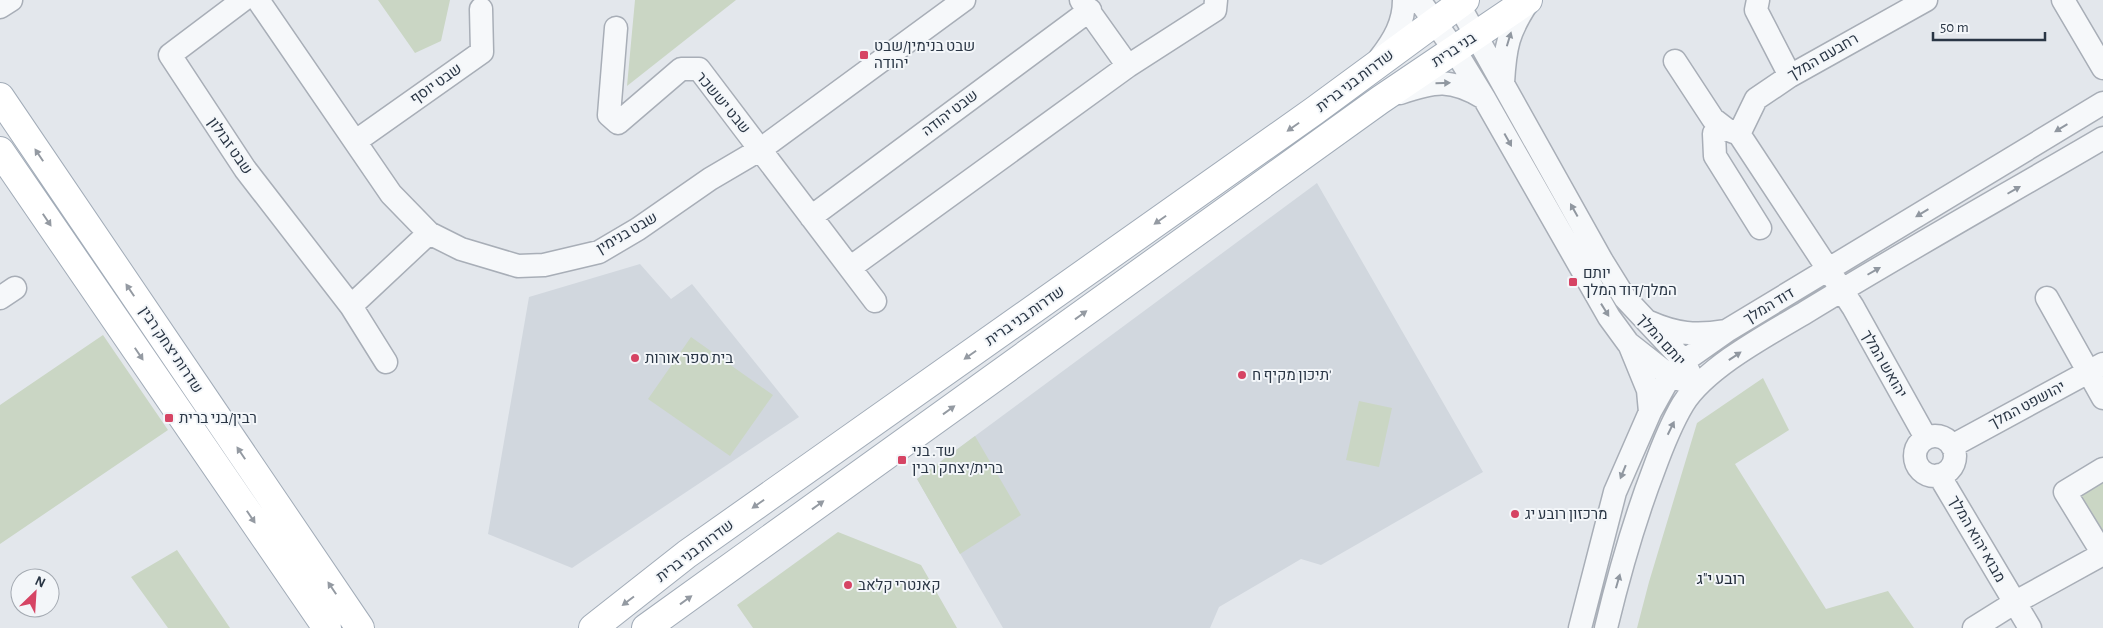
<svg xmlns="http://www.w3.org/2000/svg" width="2103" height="628" font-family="'Alegreya Sans',Heebo,sans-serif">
  <rect width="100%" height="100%" fill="#e3e7ec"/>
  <path fill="#d1d7de" d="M1317 183 1483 472 1321 565 1301 559 1219 607 1210 628H1003L917 479Z
    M640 264 671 299 692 284 799 417 572 568 488 534 529 297Z"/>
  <path fill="#cad6c4" d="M378 0H450L441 41 415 53Z
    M635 0H736L627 86Z
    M103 335 168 430 0 544V405Z
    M691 337 773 395 730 456 648 399Z
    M1763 378 1789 430 1735 464 1826 609 1888 591 1914 628H1637L1649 582 1697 423Z
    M1359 401 1392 408 1379 467 1346 460Z
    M975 436 1021 515 960 554 917 479Z
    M2103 478V535L2079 492Z
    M838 532 921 565 957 628H753L737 605Z
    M177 550 230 628H168L131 577Z"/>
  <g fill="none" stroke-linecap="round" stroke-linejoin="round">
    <g stroke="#a8aeb7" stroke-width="25">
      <path id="minor" d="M243 0 170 55 245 169 351 306 386 362
        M258 0 391 194 429 233 461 249 518 266 544 265 599 252 638 229 710 179 761 149 964 0
        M1081 0 1128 66
        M1419 0 1454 49 1484 98 1609 317 1628 343 1670 376 1684 381
        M1456 0 1602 261 1625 298 1684 361 1690 374
        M1758 0 1756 10 1790 76
        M1926 0 1790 76 1756 99 1739 134 1853 307 1926 438
        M2063 0 2103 68
        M0 7 11 0
        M616 28 609 115 618 123 681 69H699L875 301
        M1380 58C1394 40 1404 23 1404 0
        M1675 61 1713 119 1726 129
        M1503 83C1505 47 1508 32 1528 2
        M1400 93C1435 81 1451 78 1484 98
        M1739 134 1726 129 1714 134 1715 156 1760 228
        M356 141 482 52 481 9
        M811 217 1090 10
        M851 267 1128 66 1215 10 1216 0
        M0 298 15 288
        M2047 298 2103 398
        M351 306 429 233
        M1649 322C1676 334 1696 336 1725 331
        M1630 346 1648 390 1650 412
        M1915 456a20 20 0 1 1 40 0a20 20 0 1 1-40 0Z
        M1952 446 2103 364
        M2103 469 2065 492 2103 554
        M1939 475 2030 628
        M1580 628 1615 492 1650 412 1670 376 1684 361 1728 330 2103 103
        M1606 628C1619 574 1634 521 1654 469 1662 447 1671 424 1683 404 1706 367 1769 334 1806 312 1904 252 2004 196 2103 138
        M1974 628 2014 603 2103 554"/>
    </g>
    <g stroke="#a2acb8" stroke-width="30">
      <path id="major" d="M0 97 360 628
        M0 151 327 628
        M593 628 687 554 1314 111 1465 0
        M646 628 1380 100 1528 0"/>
    </g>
    <use href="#minor" stroke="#f6f8fa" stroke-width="22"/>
    <use href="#major" stroke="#fff" stroke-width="28"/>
  </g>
  <defs><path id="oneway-solid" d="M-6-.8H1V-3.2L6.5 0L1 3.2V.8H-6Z" transform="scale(1.25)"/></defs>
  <g fill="#9097a0">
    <use href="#oneway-solid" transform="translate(1509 39) rotate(-73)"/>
    <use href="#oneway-solid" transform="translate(1443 83) rotate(-1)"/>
    <use href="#oneway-solid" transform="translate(2061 128) rotate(149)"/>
    <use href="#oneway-solid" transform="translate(1508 140) rotate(61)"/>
    <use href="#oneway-solid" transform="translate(2014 190) rotate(-30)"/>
    <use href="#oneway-solid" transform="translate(1574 210) rotate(-119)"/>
    <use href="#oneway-solid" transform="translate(1922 213) rotate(149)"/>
    <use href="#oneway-solid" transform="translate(1874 271) rotate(-30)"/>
    <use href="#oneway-solid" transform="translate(1605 310) rotate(58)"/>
    <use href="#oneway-solid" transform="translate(1735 356) rotate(-34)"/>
    <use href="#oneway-solid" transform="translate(1671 428) rotate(-64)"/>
    <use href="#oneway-solid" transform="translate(1623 472) rotate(112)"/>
    <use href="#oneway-solid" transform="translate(1618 581) rotate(-74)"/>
  </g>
  <g fill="#949aa2">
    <use href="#oneway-solid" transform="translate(1293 127) rotate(145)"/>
    <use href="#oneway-solid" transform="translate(39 155) rotate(-124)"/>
    <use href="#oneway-solid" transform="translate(47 220) rotate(56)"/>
    <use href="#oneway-solid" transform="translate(1160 220) rotate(145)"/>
    <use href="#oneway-solid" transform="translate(130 290) rotate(-124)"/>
    <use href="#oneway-solid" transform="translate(1081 315) rotate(-36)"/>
    <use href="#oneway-solid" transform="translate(139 354) rotate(56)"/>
    <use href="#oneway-solid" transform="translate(970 355) rotate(145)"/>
    <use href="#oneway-solid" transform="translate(949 410) rotate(-36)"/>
    <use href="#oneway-solid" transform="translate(241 453) rotate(-124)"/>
    <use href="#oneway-solid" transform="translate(758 504) rotate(145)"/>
    <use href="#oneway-solid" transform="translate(818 505) rotate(-36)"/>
    <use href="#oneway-solid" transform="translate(251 517) rotate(56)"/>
    <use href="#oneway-solid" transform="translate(332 588) rotate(-124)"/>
    <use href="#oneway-solid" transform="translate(686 600) rotate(-36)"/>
    <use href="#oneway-solid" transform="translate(628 601) rotate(143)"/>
  </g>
  <g fill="#d64464" stroke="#f3f6f9" stroke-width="2">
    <rect x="859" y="50" width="10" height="10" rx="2.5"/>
    <rect x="1568" y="277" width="10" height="10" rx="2.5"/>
    <circle cx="635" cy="358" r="5"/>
    <circle cx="1242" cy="375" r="5"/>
    <rect x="164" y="413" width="10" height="10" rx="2.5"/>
    <rect x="897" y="455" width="10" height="10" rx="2.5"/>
    <circle cx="1515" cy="514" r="5"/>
    <circle cx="848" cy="585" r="5"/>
  </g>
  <g text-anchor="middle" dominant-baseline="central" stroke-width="4" stroke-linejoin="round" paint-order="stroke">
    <g font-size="15" fill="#2a3645" stroke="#f3f6f9" text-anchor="start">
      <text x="874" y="46">שבט בנימין/שבט<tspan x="874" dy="17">יהודה</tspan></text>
      <text x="1583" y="273">יותם<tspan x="1583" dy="17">המלך/דוד המלך</tspan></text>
      <text x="645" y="358">בית ספר אורות</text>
      <text x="1252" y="375">תיכון מקיף ח'</text>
      <text x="179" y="418">רבין/בני ברית</text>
      <text x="912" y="451">שד. בני<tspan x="912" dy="17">ברית/יצחק רבין</tspan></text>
      <text x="1525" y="514">מרכזון רובע יג</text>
      <text x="858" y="585">קאנטרי קלאב</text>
    </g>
    <g font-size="15" fill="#2a3645" stroke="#f3f6f9">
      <text transform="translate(1454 50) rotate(-33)">בני ברית</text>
      <text transform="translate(1823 57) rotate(-30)">רחבעם המלך</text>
      <text transform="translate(1355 81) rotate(-37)">שדרות בני ברית</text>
      <text transform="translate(436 84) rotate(-35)">שבט יוסף</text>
      <text transform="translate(723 103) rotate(50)">שבט יששכר</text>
      <text transform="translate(950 113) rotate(-37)">שבט יהודה</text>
      <text transform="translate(230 146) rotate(55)">שבט זבולון</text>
      <text transform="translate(627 233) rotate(-30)">שבט בנימין</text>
      <text transform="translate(1769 306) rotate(-31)">דוד המלך</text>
      <text transform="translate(1025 316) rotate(-35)">שדרות בני ברית</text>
      <text transform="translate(1661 340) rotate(48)">יותם המלך</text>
      <text transform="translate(171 350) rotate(56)">שדרות יצחק רבין</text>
      <text transform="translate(1884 364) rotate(60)">יהואש המלך</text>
      <text transform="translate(2027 405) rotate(-28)">יהושפט המלך</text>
      <text transform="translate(1977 539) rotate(60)">מבוא יהוא המלך</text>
      <text transform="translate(695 551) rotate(-37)">שדרות בני ברית</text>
    </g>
    <g font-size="16" fill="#1c2736" stroke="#f3f6f9">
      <text x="1721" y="579">רובע י"ג</text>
    </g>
  </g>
  <g transform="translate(35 593) rotate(25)"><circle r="24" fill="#f3f6f9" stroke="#a3a9b1"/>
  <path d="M0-4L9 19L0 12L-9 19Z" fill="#d64464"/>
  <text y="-8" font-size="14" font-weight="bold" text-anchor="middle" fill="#2a3645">N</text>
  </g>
  <path d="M1933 32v8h112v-8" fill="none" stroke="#2a3645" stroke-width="2.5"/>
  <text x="1940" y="32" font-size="15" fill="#2a3645" stroke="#f3f6f9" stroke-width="4" paint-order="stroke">50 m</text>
</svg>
